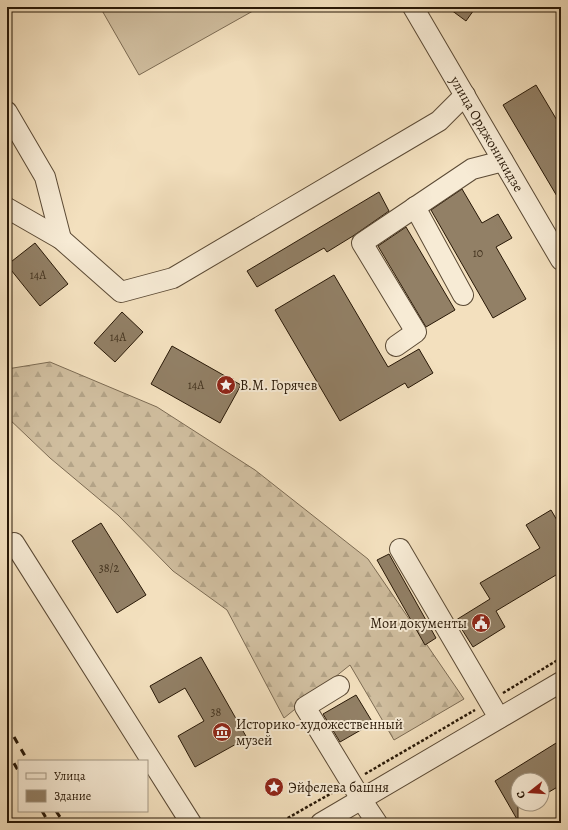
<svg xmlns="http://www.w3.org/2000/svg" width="568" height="830" font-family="Alegreya,serif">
  <defs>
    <pattern id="forest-firs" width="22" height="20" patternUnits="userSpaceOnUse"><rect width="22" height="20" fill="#d0be9f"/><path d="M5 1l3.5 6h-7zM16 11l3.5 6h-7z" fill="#b3a387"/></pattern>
  </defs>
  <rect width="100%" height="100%" fill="#f3e0be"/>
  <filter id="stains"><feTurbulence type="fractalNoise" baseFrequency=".005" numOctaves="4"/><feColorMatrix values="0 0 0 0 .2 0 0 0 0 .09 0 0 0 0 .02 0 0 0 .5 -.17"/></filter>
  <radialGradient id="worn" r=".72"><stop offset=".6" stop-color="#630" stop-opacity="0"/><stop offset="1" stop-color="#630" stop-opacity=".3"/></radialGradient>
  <path fill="#d0be9f" stroke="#7c6b53" d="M100 7H260L139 75Z"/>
  <path fill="url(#forest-firs)" stroke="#7c6b53" d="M50 362 157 407 255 470 368 559 464 699 394 740 350 665 284 718 227 610 173 571 118 515 50 458 7 417V369Z"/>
  <path fill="#928066" stroke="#281807" d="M447 7H476L466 21Z
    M536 85 561 127V203L503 105Z
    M462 189 482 223 498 214 512 238 496 247 526 299 493 318 431 210Z
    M379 192 389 211 353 236 327 252 324 248 257 287 247 271Z
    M406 227 455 310 426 327 378 246Z
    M35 243 68 284 40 306 7 265Z
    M334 275 388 367 419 349 433 373 408 388 405 383 340 421 275 310Z
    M122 312 143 332 115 362 94 343Z
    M172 346 241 385 220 423 151 384Z
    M551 510 561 527V572L496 611 505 627 473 647 456 620 490 599 480 583 540 548 526 525Z
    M101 523 146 595 117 613 72 541Z
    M389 554 436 638 425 645 377 560Z
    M201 657 247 738 195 767 178 736 204 721 185 688 159 703 150 686Z
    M356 695 373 723 340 742 323 714Z
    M561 740V785L542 796V780H518V821L495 781Z"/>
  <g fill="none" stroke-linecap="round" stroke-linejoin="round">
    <g stroke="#5b4a35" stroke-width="22">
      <g id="minor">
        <path id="s1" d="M413 7 561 260"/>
        <path d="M7 112 45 177 61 239"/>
        <path d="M415 207 463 295"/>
        <path d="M7 208 61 239 121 292 173 278 439 121 465 95"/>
        <path d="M396 346 416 332 362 243 472 169 503 161"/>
        <path d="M14 543 191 823"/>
        <path d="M400 549 499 718"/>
        <path d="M339 686 305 707 361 799 377 823"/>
        <path d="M321 823 561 682"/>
      </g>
    </g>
    <path stroke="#281807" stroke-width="2.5" stroke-dasharray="3 2" stroke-linecap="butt" d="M503 693 561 658
      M365 774 475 710
      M279 823 337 790"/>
    <use href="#minor" stroke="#f7ebd5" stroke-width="20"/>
    <path stroke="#281807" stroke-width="3" stroke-dasharray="7 7" stroke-linecap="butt" d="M7 725 28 761
      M7 751 19 772
      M42 811 49 823
      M56 811 64 823"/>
  </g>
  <defs>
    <g id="sight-disc" transform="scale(1)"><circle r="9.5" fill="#8f2418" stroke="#f7ebd5"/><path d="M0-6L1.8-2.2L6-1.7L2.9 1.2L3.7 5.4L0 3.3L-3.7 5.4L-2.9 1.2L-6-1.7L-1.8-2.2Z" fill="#fff"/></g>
    <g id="civic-disc" transform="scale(1)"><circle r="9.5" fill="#8f2418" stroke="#f7ebd5"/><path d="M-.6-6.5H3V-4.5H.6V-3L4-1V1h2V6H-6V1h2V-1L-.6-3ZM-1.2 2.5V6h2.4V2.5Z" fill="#fff"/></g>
    <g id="museum-disc" transform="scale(1)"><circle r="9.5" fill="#8f2418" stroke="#f7ebd5"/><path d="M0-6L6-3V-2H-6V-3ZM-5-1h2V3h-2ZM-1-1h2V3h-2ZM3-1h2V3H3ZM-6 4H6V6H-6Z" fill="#fff"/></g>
  </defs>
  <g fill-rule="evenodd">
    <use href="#sight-disc" x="226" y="385"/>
    <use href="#civic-disc" x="481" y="623"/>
    <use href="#museum-disc" x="222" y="732"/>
    <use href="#sight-disc" x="274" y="787"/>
  </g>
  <g text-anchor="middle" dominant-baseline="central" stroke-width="4" stroke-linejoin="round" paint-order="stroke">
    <g font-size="12" fill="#42321f">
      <text x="478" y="253">10</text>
      <text x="38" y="275">14А</text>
      <text x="118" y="337">14А</text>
      <text x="196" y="385">14А</text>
      <text x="109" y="568">38/2</text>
      <text x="216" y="712">38</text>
    </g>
    <g font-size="14" fill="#281807" stroke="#f7ebd5">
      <text stroke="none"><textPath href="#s1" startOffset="147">улица Орджоникидзе</textPath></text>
    </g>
    <g font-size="14" fill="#281807" stroke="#f7ebd5" text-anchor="start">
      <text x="240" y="385">В.М. Горячев</text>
      <text x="467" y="623" text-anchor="end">Мои документы</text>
      <text x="236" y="724">Историко-художественный<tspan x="236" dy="16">музей</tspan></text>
      <text x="288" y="787">Эйфелева башня</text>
    </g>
  </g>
  <rect width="568" height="830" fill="none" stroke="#f3e0be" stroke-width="24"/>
  <rect x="8" y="8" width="552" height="814" fill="none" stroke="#281807" stroke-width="2"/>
  <rect x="12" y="12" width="544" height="806" fill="none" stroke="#281807"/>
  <rect x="18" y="760" width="130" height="52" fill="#f7ebd5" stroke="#a49783"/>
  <rect x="26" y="773" width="20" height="6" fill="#f7ebd5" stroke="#a49783"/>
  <text x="54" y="780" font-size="12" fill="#281807">Улица</text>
  <rect x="26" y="790" width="20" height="12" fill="#928066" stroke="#a49783"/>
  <text x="54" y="800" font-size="12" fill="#281807">Здание</text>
  <g transform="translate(530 792) rotate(253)"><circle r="19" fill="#f7ebd5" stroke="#a49783"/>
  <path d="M0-3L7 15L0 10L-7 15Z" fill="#8f2418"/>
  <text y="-6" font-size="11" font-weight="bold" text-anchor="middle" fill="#281807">С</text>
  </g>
  <rect width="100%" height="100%" filter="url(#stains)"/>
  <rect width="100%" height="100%" fill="url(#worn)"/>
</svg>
